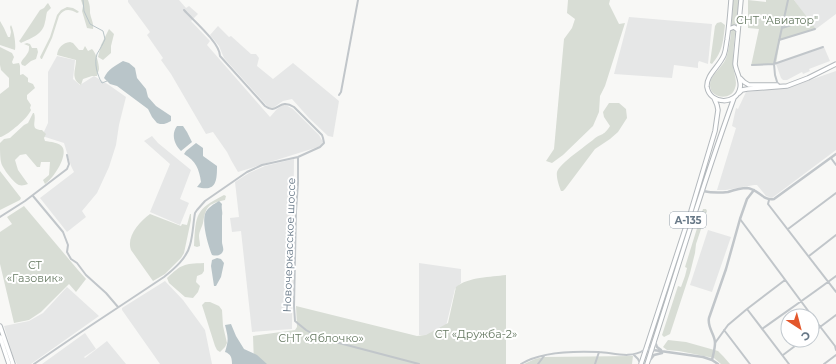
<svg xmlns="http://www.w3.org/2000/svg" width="836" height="364" font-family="Montserrat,sans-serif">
  <rect width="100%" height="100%" fill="#f8f8f6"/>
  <path fill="#e6e7e7" d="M128 0H179L186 8 189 6 198 14 191 21 210 41 207 45 270 117 277 109 284 104 293 109 319 135 323 142 322 145 318 147 238 172 231 160 227 152 213 132 206 134 171 74 161 60 163 58 147 35 150 32 128 2Z
    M794 0H836V14L816 29 806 17Z
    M629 17 712 24 708 64 699 61 698 63V68L674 65 672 78 614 74Z
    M218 26 229 37 231 36 251 54H256L259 58 257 66 273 79 293 63 339 101 333 137 328 136 309 118 292 99 283 101 273 108 268 107 224 58 219 46 210 35Z
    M824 47 830 61 809 69 810 71 803 74 802 72 787 80H783L781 78 776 64 778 63Z
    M57 56 75 60 73 79 80 85 94 76 109 85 126 97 119 125 116 145 109 167 97 193 82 211 86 217 67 232 40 198 74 172 71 166 64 143 42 136 48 123V72Z
    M836 71V150L772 198 766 196 757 185H754L726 190H717L736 128 732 126 736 108 738 109 746 92 787 88Z
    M152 136 158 143 191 170 180 199 189 203 180 225 150 212 170 164 144 141Z
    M294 159 292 329 252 332 241 231 232 232 230 218 239 217 235 182 249 173 265 166Z
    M708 230 731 237 712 292 690 285Z
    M419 263 461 269V283L455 289 446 326 428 336 419 335Z
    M165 281 183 300 205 330 212 364H160L122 310V308Z
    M67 287 99 316 31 364H17L13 356 4 326 29 321 43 313Z
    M85 333 96 349 84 357 85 358 107 341 126 364H42Z"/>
  <path fill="#d8ddd5" d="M81 0H88C90 5 90 8 90 13 91 19 94 23 93 29L87 28 82 11 83 6Z
    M568 0H610L609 4 619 24 625 23 605 86 600 96 599 112 593 126 563 155 552 163 546 161 554 149 564 39 572 28 575 19 567 13Z
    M733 0H739C737 21 733 43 733 64 733 72 738 81 735 88 731 102 709 98 710 84 711 76 717 72 721 66 724 63 726 59 727 55 732 38 732 18 733 0Z
    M748 0 766 2V0H794L816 29 780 40 776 64 751 66 759 29 748 28Z
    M48 3 51 8 47 12C46 15 46 19 45 22 43 35 31 38 21 43L19 41 20 40 40 10 44 8 47 4Z
    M67 7 73 8 78 11 79 12 77 13C70 9 64 8 59 16L52 38 42 59H41L40 57 50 37 57 15 61 10Z
    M0 21 4 28 8 37H10L11 32 10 27 11 25C14 31 16 44 15 50L0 45Z
    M721 22 725 25C723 41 723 51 712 64L710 63 715 26 717 23Z
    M109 29 114 34 111 46V53L103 60 98 57 101 45Z
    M70 42 73 43 79 50H83L85 46 88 51 92 49C96 53 99 63 99 69 99 70 97 75 97 76H92L83 79 81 85C70 78 76 70 76 60L57 55C58 47 63 43 70 42Z
    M27 43 30 44 32 48H37L38 52 36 59 31 61 25 66 22 65 21 63C22 59 25 58 27 54 29 52 29 49 29 46L24 44Z
    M0 47 12 53 14 57 12 62 13 64 19 63 20 66V75L23 74 28 78V82L33 84 35 88 27 95V99L31 105 30 108 31 110C28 118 9 134 1 137H0V94L9 87V78L1 70 0 65Z
    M609 103H619L626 109 627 118 618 132 610 139 595 149 565 189 563 191H561C559 186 556 177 557 172 560 163 586 146 594 139 601 133 603 137 610 126L604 117 603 112Z
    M33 113H34C37 121 29 130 42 130L46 134 44 138 45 141C50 142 60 142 63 148 67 158 53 179 45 184L43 180 49 175 50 162H41L40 167H37L26 154 20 155 15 160 18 170 28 184C25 185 22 186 19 185 14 183 2 168 1 162 0 157 0 149 0 143L4 139 10 138 24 125 28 123Z
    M0 171 21 198 20 200 0 210Z
    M224 195 226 196 225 200C207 204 206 207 203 223 202 227 199 232 199 236 199 239 200 242 200 246L197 247 194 246C196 214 195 210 224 195Z
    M24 206 78 270 86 279 76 292 69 284 41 312 29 320 14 323 0 264V232L12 224 7 217Z
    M703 209H706L707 211 696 244 695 253 690 273 670 334 664 337 662 335 678 286 681 287 685 276 687 268 685 267Z
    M150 214 181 226 182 224 187 225 190 214H191V220L184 253 181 258 165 274 153 281 131 250C126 237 139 222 150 214Z
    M204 263V271L202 274 197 276 196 282 200 286 198 292 193 298 185 297 169 283 167 278C182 264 183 264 204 263Z
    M506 275V364H254L253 336 295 330 297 327 296 306 417 336 426 335 448 323 456 287C468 277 491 277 506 275Z
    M205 302H210L219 306 222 310 223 326 227 343 225 347 220 352 217 350 215 346 202 305Z
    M668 340 686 342 718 351 723 356 730 364H721L714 358 679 351 667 350 663 347Z
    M633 356 632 364H524L535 359 544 357Z"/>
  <path fill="#b9c5c9" d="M123 61 129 63 135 68 137 78 146 89 148 97 156 106 171 116V121L167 123 164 124H160L157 123 152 117 148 109 117 86 110 84 104 78C108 69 115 66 123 61Z
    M177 126H183L187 132 192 142 181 151C174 144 171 134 177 126Z
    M196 143 203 148V156L217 166C217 182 216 192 197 187L201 182C199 169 196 161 184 154L186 151Z
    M219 201 222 204C221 209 223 211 222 216 222 225 222 233 222 242 222 245 224 248 223 251 221 256 216 256 212 255 208 245 202 224 205 214 207 208 214 204 219 201Z
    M217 258 221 259 224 263 221 277 216 286H214L211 266 212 260Z
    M231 324 236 336 244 349 257 355 267 364H232C232 358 231 354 225 352 229 339 228 337 225 325Z"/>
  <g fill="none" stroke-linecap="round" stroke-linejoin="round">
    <path stroke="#b9c5c9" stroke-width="1" d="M83 0 84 11 90 24 103 31 105 39C103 44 100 49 97 54 94 63 97 75 102 83L107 81"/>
    <g stroke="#b3b8bc" stroke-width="5.5">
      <path id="primary" d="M731 0C730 13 729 27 727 40 726 45 726 50 724 55 719 67 706 75 707 87 710 105 737 105 740 88 742 80 736 72 735 64L741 0
        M729 29 734 27 738 30
        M740 78 744 82 749 85H777
        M739 93 742 90 747 89 787 86 808 78 836 64
        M0 326 13 364
        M0 337 9 364
        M641 364 691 211 715 131 718 110 717 105 714 98
        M647 364C676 275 702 185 734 98"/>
    </g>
    <path stroke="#c1c6ca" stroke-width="2" d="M782 28 807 20
      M779 40 815 29
      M752 65 774 64 823 47
      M778 85 775 75 774 64 788 0
      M339 95 341 92 358 0
      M298 157V183L296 211 294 306 295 321 306 330 320 338 419 364
      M831 158 836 165
      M33 196 63 232 68 245 67 252 71 259 77 263 86 275 106 293 118 307
      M769 200 768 204 836 292
      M0 217 25 201 67 169 69 164 67 155
      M740 219 812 316
      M788 229 836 193
      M809 256 836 235
      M747 309 789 364
      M812 316 835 346 836 350
      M762 329C787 311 812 294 836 276
      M724 330 750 364
      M812 333 836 315
      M715 343 728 325 747 309 785 280
      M634 355 638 359 640 363
      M783 355 803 340
      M34 364 78 334 164 277C174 269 187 258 190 245 193 235 193 224 195 213L197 210 205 201 247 172 262 165 298 157 320 147 324 143 323 138 322 135 294 107C278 97 278 116 265 106L220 56C220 43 193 20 184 10
      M521 364C541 351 576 351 599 352 614 353 631 359 644 350
      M538 364 544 356
      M595 364 599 352
      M824 364 836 355"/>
    <path stroke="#c1c6ca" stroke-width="2.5" d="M703 191C712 193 719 193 728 192 734 190 742 188 747 188 758 189 763 201 774 199L836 154
      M655 342 657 347 661 350
      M646 349 703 357 712 360 718 364
      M650 360 654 355 662 353
      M712 360C713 355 715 349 715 343 715 334 707 328 709 318L726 269 740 219 747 199 754 190"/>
    <use href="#primary" stroke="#fff" stroke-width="3.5"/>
  </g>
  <g text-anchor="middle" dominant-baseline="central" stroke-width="4" stroke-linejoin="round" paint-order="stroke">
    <rect fill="#fff" stroke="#95a0ab" stroke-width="1" x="670" y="212" width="36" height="16" rx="3"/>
    <g font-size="10" font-weight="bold" fill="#677887">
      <text x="688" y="220">А-135</text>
    </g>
    <g font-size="11" fill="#667962" stroke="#fff">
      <text x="777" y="20">СНТ "Авиатор"</text>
      <text x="35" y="265">СТ<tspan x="35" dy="13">«Газовик»</tspan></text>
      <text x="476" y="334">СТ «Дружба-2»</text>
      <text x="321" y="338">СНТ «Яблочко»</text>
    </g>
    <g font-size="11" fill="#677887" stroke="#fff">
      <text transform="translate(289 245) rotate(-88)">Новочеркасское шоссе</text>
    </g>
  </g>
  <g transform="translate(800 328) rotate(144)"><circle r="19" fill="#ffffff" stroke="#c2c9cf"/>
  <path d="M0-3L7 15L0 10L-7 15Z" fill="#e3572b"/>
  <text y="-6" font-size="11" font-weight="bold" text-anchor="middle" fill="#677887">С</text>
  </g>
</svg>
